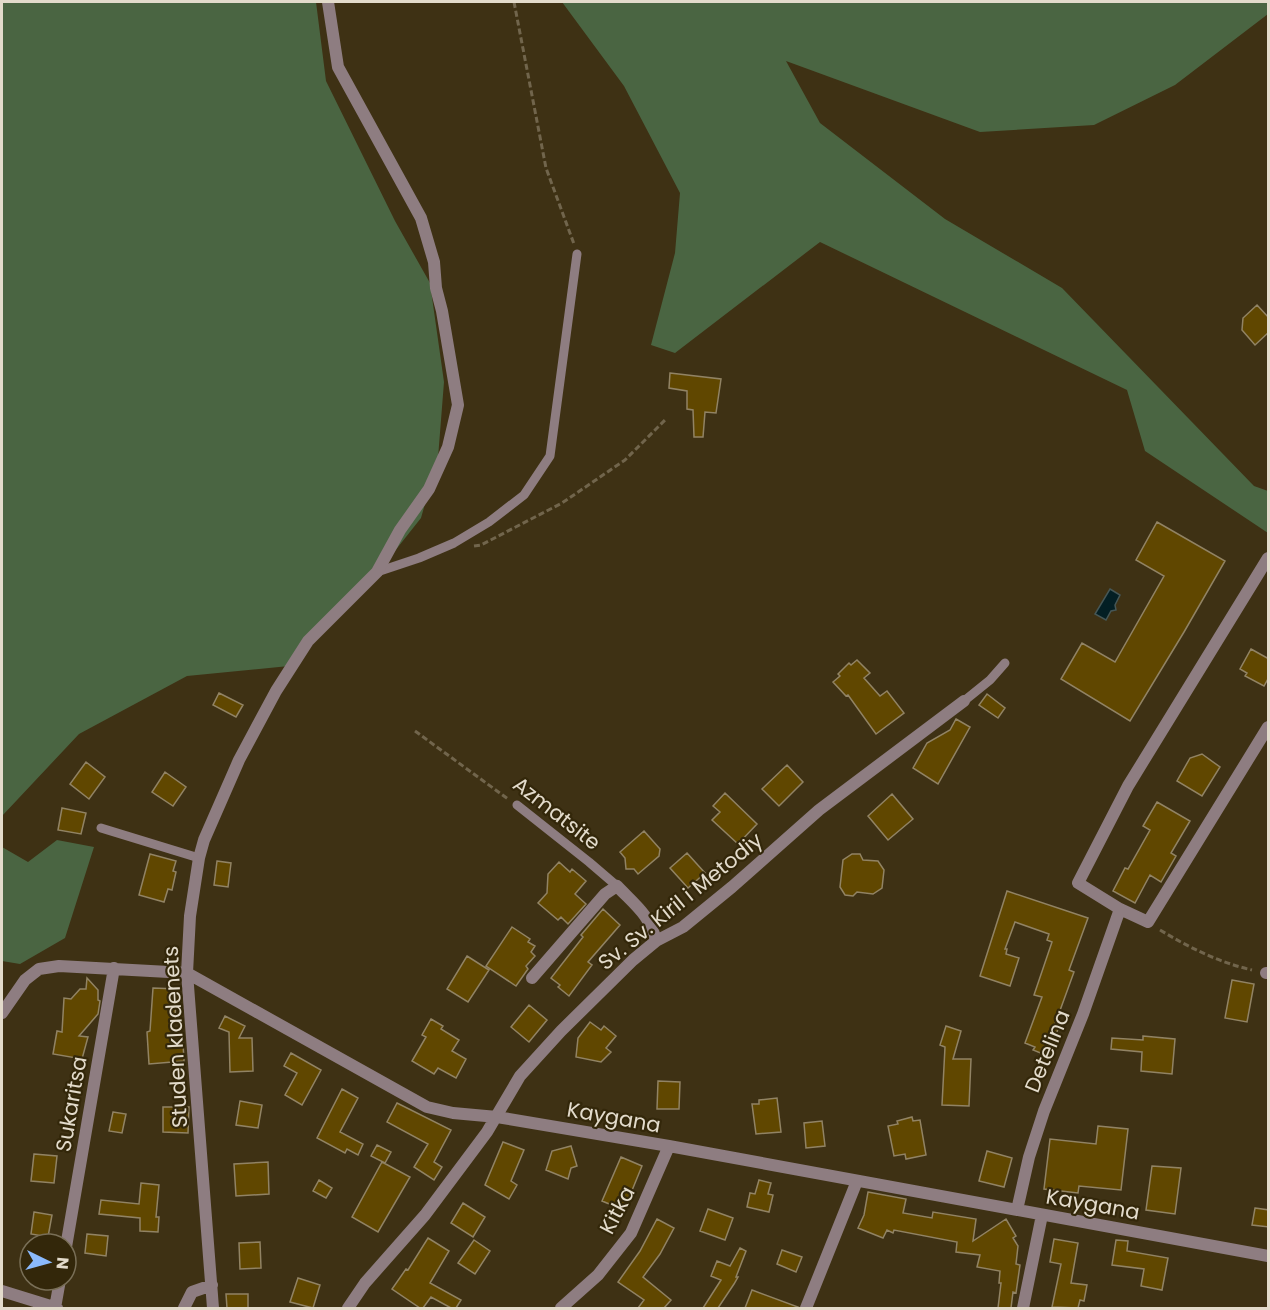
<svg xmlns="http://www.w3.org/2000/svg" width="1270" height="1310" font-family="Poppins,sans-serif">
  <rect width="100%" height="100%" fill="#3e3114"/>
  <path fill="#4a6542" d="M2 2H316L326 81 395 221 430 283 444 382 438 458 421 518 364 590 289 666 187 676 79 734 2 816Z
    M562 2H1268V14L1175 85 1094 125 980 132 786 61 820 123 945 219 1062 288 1254 486 1268 491V533L1145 451 1127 390 820 242 675 353 651 345 675 253 680 193 624 86Z
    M57 840 94 847 65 938 20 964 2 961V847L28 862Z"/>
  <path fill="#031f24" stroke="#465756" stroke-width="1.5" d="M1110 589 1120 595 1115 605 1116 610 1111 611 1106 620 1095 614Z"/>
  <path fill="#604700" stroke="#918364" stroke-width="1.5" d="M1257 305 1269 318V332L1255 345 1242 330 1243 318Z
    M670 373 721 379 716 413 705 412 703 437H694L693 410 687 409V391L669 388Z
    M1157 522 1225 561 1184 632 1130 721 1061 679 1082 643 1115 662 1164 576 1136 560Z
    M1251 649 1269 659V677L1264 686 1245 676 1247 673 1240 669Z
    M857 660 870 673 864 678 880 696 887 691 904 713 876 734 848 695 846 696 833 682 840 676 838 674 849 663 851 665Z
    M219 693 243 705 236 717 213 705Z
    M987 694 1005 708 998 718 979 705Z
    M956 719 970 727 938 784 913 768 927 743 950 730Z
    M1202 754 1220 767 1202 796 1177 781 1190 758Z
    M86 762 105 777 89 799 70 784Z
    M787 765 803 782 779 806 762 789Z
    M165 772 186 787 173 806 152 792Z
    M725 793 757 824 738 844 712 820 720 812 713 806Z
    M892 794 913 819 888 840 868 816Z
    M1157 802 1190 821 1171 853 1176 856 1161 882 1150 875 1135 903 1113 891 1125 868 1128 869 1150 830 1143 826Z
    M62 808 86 813 81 834 58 830Z
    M644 831 660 849 659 856 638 874 634 869H626L625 858 620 852Z
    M687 853 705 873 688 888 670 868Z
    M150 854 176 861 173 871 176 872 172 890 168 889 164 902 139 895Z
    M852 854H860L863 860 878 861 884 870 882 888 873 894 857 892 853 896 845 895 840 887 843 860Z
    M217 861 231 863 228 887 214 885Z
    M559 862 570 872 572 869 586 881 575 894 586 904 568 924 561 917 558 920 538 903 547 893 548 874Z
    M1007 891 1088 918 1069 970 1074 972 1054 1027 1058 1029 1048 1056 1033 1050 1035 1047 1025 1043 1042 997 1034 995 1052 942 1047 940 1049 934 1015 922 1005 949H1007L1006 954 1019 958 1010 986 980 976Z
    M603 909 620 925 588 962 592 965 569 996 558 987 560 985 551 978 583 937 581 935Z
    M512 927 530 939 528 942 535 946 531 952 535 956 526 966 528 969 516 986 486 966Z
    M467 956 489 970 468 1002 447 989Z
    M87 978 98 990V1000L100 1001 98 1014 79 1036 88 1037 82 1059 53 1054 57 1031 62 1032 64 998 71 999 80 989H86Z
    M1232 980 1254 984 1247 1022 1225 1018Z
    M153 988 177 989 175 1015 172 1014 174 1044 183 1043 184 1061 149 1064 147 1032 150 1031Z
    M529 1005 547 1020 529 1042 511 1027Z
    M225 1016 245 1026 239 1038H252L253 1071 230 1072 229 1032 219 1028Z
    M431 1019 443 1026 441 1029 459 1040 452 1051 466 1059 456 1078 438 1068 434 1074 412 1061 426 1037 422 1035Z
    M590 1022 601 1030 604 1026 616 1036 606 1048 611 1052 601 1062 576 1057 578 1038Z
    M946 1026 961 1031 953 1059H971L969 1106 942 1105 945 1047 940 1045Z
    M1143 1036 1175 1039 1172 1074 1141 1071 1142 1052 1111 1049 1112 1038 1143 1040Z
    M291 1053 321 1070 302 1105 285 1095 297 1073 284 1066Z
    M658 1081 680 1082 679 1109H657Z
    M342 1089 358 1098 340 1132 363 1144 358 1155 347 1149 345 1153 317 1138Z
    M777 1098 781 1132 756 1134 752 1104H759V1100Z
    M240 1101 262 1105 258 1128 236 1125Z
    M397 1103 451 1130 434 1162 442 1167 434 1180 414 1167 428 1144 387 1122Z
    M163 1107H189L188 1133 163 1132Z
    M113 1112 126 1114 122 1133 109 1131Z
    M912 1117 913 1121 920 1120 926 1155 906 1159 905 1154 894 1156 888 1126 898 1124 897 1121Z
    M822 1121 825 1146 806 1148 804 1123Z
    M1098 1126 1128 1129 1121 1190 1079 1186 1078 1193 1044 1189 1050 1139 1096 1144Z
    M503 1142 524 1150 511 1181 517 1185 509 1199 485 1185Z
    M377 1145 391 1152 385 1163 371 1156Z
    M571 1146 577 1166 571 1168 568 1179 546 1170 552 1151Z
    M987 1151 1012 1158 1004 1187 979 1181Z
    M34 1154 57 1156 54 1183 31 1181Z
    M621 1157 642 1166 624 1210 602 1201Z
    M268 1162 269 1194 236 1196 234 1164Z
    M382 1162 410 1177 378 1232 352 1217Z
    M1152 1166 1181 1168 1175 1214 1146 1210Z
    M319 1180 332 1188 326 1198 313 1191Z
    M759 1180 771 1183 768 1194 773 1195 769 1212 747 1207 750 1193 755 1194Z
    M141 1183 159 1185 156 1217H159L158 1232 140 1231V1218L99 1214 101 1200 139 1204Z
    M868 1192 906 1199 903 1213 932 1218 933 1212 976 1219 973 1241 1006 1219 1016 1236 1013 1238 1018 1246 1016 1264 1020 1265 1016 1293 1013 1292 1011 1308H998L1001 1283H999L1000 1271 977 1267 980 1255 956 1252 957 1242 894 1230 893 1233 887 1230 883 1238 858 1228 864 1215Z
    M463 1203 485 1217 473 1237 451 1223Z
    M1255 1208 1269 1210V1227L1252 1225Z
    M708 1209 733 1218 725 1240 700 1231Z
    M34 1212 52 1215 48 1237 31 1234Z
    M657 1219 674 1228 660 1254 643 1277 671 1300 664 1308H638L644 1300 618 1282 640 1251Z
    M87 1234 108 1236 106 1256 85 1253Z
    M428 1238 449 1251 430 1283 461 1300 456 1308H451L431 1297 423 1308H420L392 1289 406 1269 408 1270Z
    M1054 1239 1078 1243 1071 1283 1087 1285 1084 1301 1080 1300 1078 1308 1052 1307 1061 1264 1050 1262Z
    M474 1240 490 1251 475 1274 458 1263Z
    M1116 1240 1128 1241 1127 1251 1168 1258 1162 1290 1141 1286 1144 1269 1112 1265Z
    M260 1242 261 1268 240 1269 239 1243Z
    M740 1248 746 1251 736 1277H738L734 1284 718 1308H703L721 1280 711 1276 717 1261 730 1266Z
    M782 1250 802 1257 796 1272 777 1264Z
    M298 1278 320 1285 313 1308 290 1302Z
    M752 1290 798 1307 797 1308H745Z
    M226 1294H248V1308H227Z"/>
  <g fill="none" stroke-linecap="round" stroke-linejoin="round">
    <path stroke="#71654c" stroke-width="3" stroke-dasharray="6 3" stroke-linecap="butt" d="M514 2 546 168 574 244
      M474 546 481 545 562 503 625 460 667 418
      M415 731 508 799
      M1160 930C1190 948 1218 962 1252 970"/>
    <path stroke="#8e7d81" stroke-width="9" d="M377 572 419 558 454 543 489 522 524 495 550 456 577 254
      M964 701 990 680 1005 663
      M517 805 589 862 617 886
      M101 828 199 858"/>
    <path stroke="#8e7d81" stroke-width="12" d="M1268 558 1128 786 1078 883 1120 909 1148 922 1268 727
      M1266 973H1268
      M532 978 605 894 617 886C635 905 650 915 656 941
      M2 1013 25 980 39 969 59 966 187 973 427 1107 453 1113 497 1117 669 1146 1268 1256
      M1017 1210 1029 1157 1044 1111 1083 1014 1120 909
      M66 1247 114 968
      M2 1291 57 1308
      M55 1308 60 1280
      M184 1308 192 1292 212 1285
      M213 1308 187 973 190 916 199 858 204 840 239 760 276 691 308 641 377 572 400 530 429 489 448 447 458 405 442 311 436 288 434 262 421 218 338 67 328 2
      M348 1308 365 1283 425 1215 487 1132 520 1076 561 1031 633 960 656 941 683 927 732 887 819 810 964 701
      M561 1308 598 1275 631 1233 669 1146
      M806 1308 857 1181
      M1023 1308 1042 1215"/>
  </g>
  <g text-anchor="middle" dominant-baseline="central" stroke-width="4.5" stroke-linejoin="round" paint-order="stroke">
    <g font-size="21" fill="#e3dbcb" stroke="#33270a">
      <text transform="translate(557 813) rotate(38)">Azmatsite</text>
      <text transform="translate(680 901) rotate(-39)">Sv. Sv. Kiril i Metodiy</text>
      <text transform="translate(175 1037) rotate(-93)">Studen kladenets</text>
      <text transform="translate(1047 1051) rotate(-68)">Detelina</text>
      <text transform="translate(71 1104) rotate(-80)">Sukaritsa</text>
      <text transform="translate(614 1117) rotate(10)">Kaygana</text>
      <text transform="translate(1093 1204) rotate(10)">Kaygana</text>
      <text transform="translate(617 1210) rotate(-62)">Kitka</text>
    </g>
  </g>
  <rect width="1270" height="1310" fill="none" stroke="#e3dbcb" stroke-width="6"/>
  <g transform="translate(48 1262) rotate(95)"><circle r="28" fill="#33270a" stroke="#796f57" stroke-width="1.5"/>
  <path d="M0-4.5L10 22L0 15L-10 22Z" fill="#8bbafc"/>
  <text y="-9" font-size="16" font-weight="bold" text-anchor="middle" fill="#e3dbcb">N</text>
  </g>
</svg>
